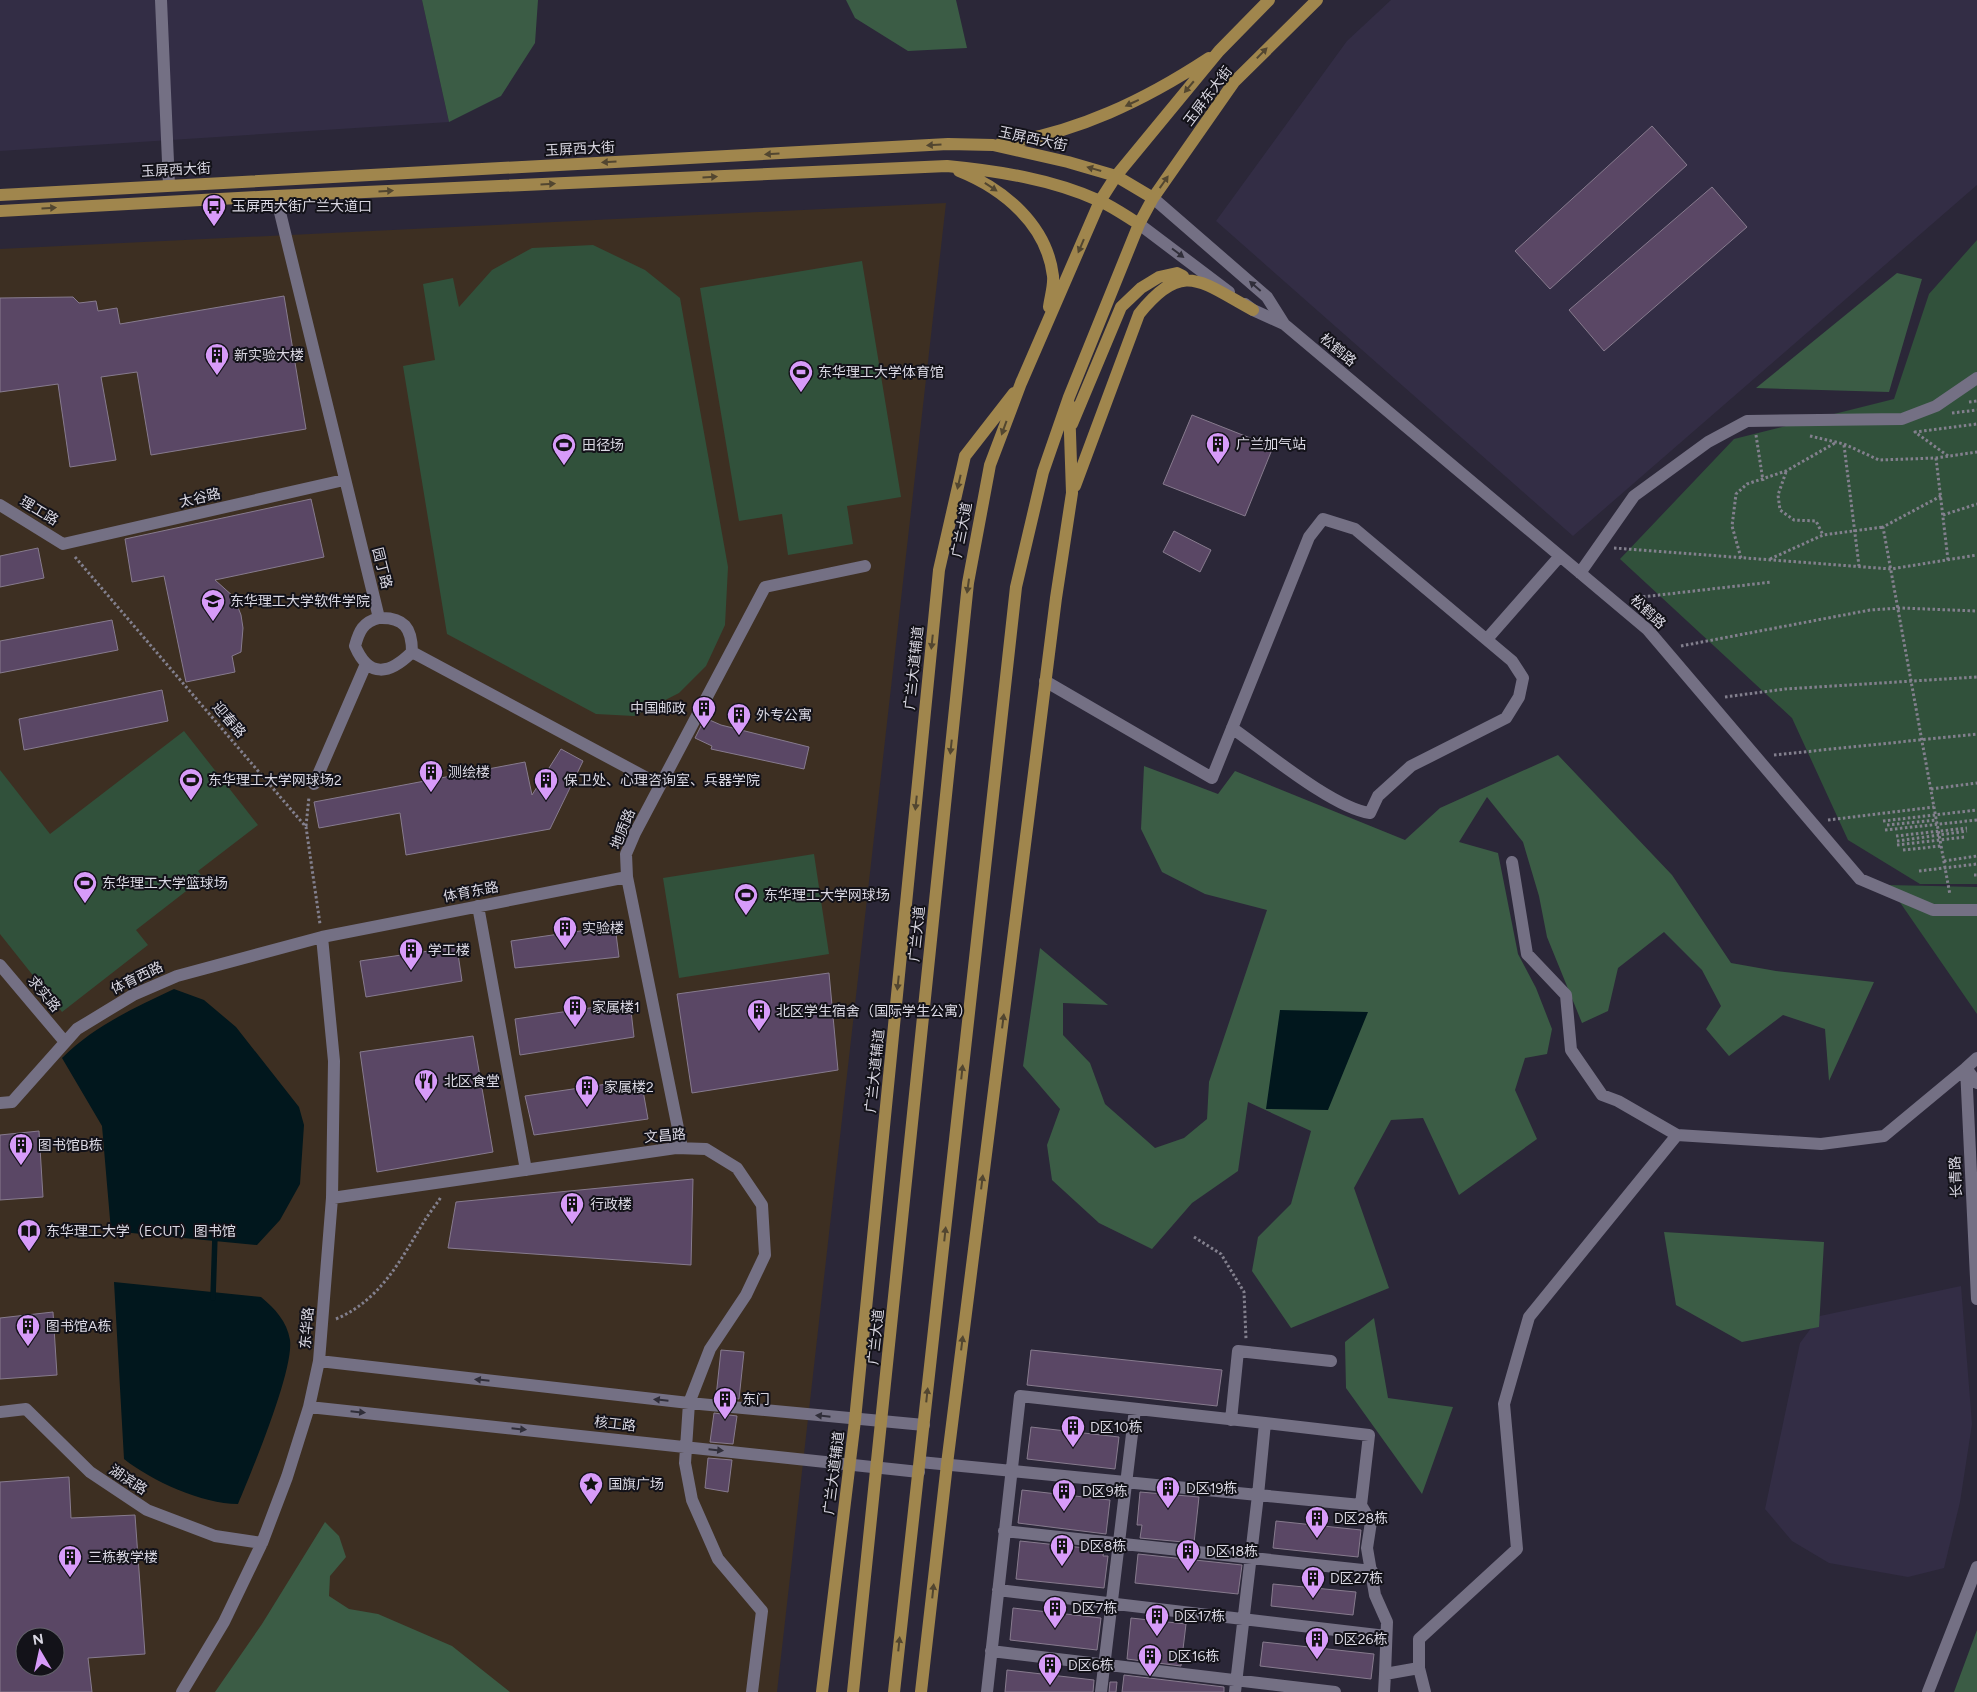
<svg xmlns="http://www.w3.org/2000/svg" width="1977" height="1692" font-family="Figtree,'Noto Sans SC',sans-serif">
  <rect width="100%" height="100%" fill="#2b2738"/>
  <path fill="#332d45" d="M0 0H422L449 122 0 151Z
    M1391 0H1977V185L1573 536 1216 221 1347 41Z
    M1961 1286 1972 1424 1960 1502 1944 1568 1908 1577 1829 1563 1792 1541 1765 1509 1800 1343 1820 1316Z"/>
  <path fill="#3d2f22" fill-rule="evenodd" d="M946 203 777 1692H0V249ZM25 1637H55V1667H25Z"/>
  <path fill="#31513b" d="M1977 240V884H1920L1848 840 1792 718 1620 559 1734 439 1894 399 1929 294Z
    M593 245 645 270 680 298 728 567 725 625 706 666 679 693 634 716 596 714 447 634 403 366 435 360 423 284 453 278 459 307 492 270 532 248Z
    M862 261 901 497 847 506 853 544 788 555 782 514 739 521 700 288Z
    M184 731 258 825 198 871 203 878 136 930 148 945 62 1012 0 934V770L50 834Z
    M814 854 829 954 679 978 663 878Z
    M1888 885 1977 887V1014Z"/>
  <path fill="#3b5c45" d="M422 0H538L535 43 501 96 449 122Z
    M846 0H956L967 48 908 51 855 18Z
    M1897 273 1922 279 1889 392 1756 388Z
    M1558 755 1672 875 1731 963 1776 971 1874 982 1829 1081 1825 1029 1783 1015 1729 1056 1706 1029 1721 1006 1702 970 1664 932 1618 968 1608 1011 1582 1023 1547 937 1539 896 1523 842 1487 797 1459 842 1498 853 1518 954 1536 988 1552 1029 1547 1054 1525 1058 1515 1090 1537 1139 1459 1195 1423 1118 1391 1120 1354 1188 1389 1288 1291 1328 1252 1271 1258 1237 1291 1204 1311 1131 1248 1102 1238 1171 1192 1203 1152 1249 1099 1223 1052 1180 1047 1145 1060 1109 1023 1066 1040 948 1108 1005 1063 1003V1035L1090 1063 1105 1104 1155 1148 1184 1138 1207 1119 1209 1082 1267 910 1205 894 1162 872 1141 829 1144 766 1218 794 1235 771 1405 840 1440 808Z
    M1664 1232 1824 1242 1819 1327 1742 1342 1676 1305Z
    M1374 1318 1388 1398 1453 1407 1422 1494 1346 1388 1345 1342Z
    M325 1522 339 1536 346 1557 330 1576 329 1596 349 1609 378 1614 452 1646 510 1692H215L262 1624Z
    M1977 1630V1692H1954Z"/>
  <path fill="#01171d" d="M174 989 204 1000 236 1027 299 1107 304 1125 300 1184 280 1220 257 1245 111 1231 102 1126 62 1058C94 1026 134 1008 174 989Z
    M1280 1010 1368 1012 1328 1110 1266 1109Z
    M114 1282 261 1297C275 1309 287 1321 290 1340 294 1370 251 1473 238 1504 202 1504 152 1481 124 1459Z"/>
  <g fill="none" stroke-linecap="round" stroke-linejoin="round">
    <path stroke="#01171d" stroke-width="5.5" d="M213 1298 215 1235"/>
  </g>
  <path fill="#5a4765" stroke="#877b8e" fill-rule="evenodd" d="M1652 126 1687 165 1550 289 1515 251Z
    M1712 187 1747 227 1604 351 1569 310Z
    M284 296 306 429 151 455 137 372 101 377 116 460 70 467 58 384 0 392V298L73 297 79 303 96 301 98 311 117 308 120 324Z
    M1192 415 1273 447 1245 516 1163 484Z
    M311 499 324 557 215 580 234 597 241 615 243 628 241 652 232 656 235 672 186 682 164 576 132 582 125 539Z
    M1174 531 1211 550 1200 572 1163 552Z
    M38 548 44 578 0 587V556Z
    M112 620 118 650 0 673V641Z
    M162 690 168 721 24 750 19 719Z
    M705 718 721 725 809 747 804 769 711 749 712 746 695 738Z
    M561 749 583 761 550 829 406 855 400 813 319 828 314 802 525 762 532 795Z
    M615 926 619 957 515 968 511 941Z
    M457 947 462 981 366 997 360 961Z
    M829 973 838 1070 692 1093 677 994Z
    M630 1002 634 1037 520 1055 515 1019Z
    M473 1036 493 1152 377 1172 360 1052Z
    M641 1079 648 1119 534 1135 525 1096Z
    M39 1131 43 1197 0 1200V1135Z
    M693 1179 691 1265 448 1248 456 1202Z
    M53 1312 57 1375 0 1379V1318Z
    M721 1350 744 1352 739 1399 716 1397Z
    M1031 1350 1222 1370 1217 1406 1027 1385Z
    M714 1413 737 1416 733 1444 710 1442Z
    M1031 1427 1119 1437 1115 1469 1027 1459Z
    M708 1458 732 1460 728 1492 705 1488Z
    M69 1477 71 1518 135 1515 145 1654 88 1658 92 1692H0V1482ZM25 1637H55V1667H25Z
    M1022 1490 1110 1500 1106 1534 1018 1523Z
    M1140 1492 1199 1497 1194 1543 1140 1538 1142 1525H1137Z
    M1276 1521 1361 1530 1358 1557 1273 1548Z
    M1020 1541 1104 1550 1103 1556H1108L1104 1588 1016 1579Z
    M1138 1554 1242 1565 1238 1594 1135 1583Z
    M1273 1584 1356 1592 1353 1615 1271 1606Z
    M1013 1608 1101 1618 1097 1650 1010 1640Z
    M1131 1618 1186 1624 1181 1666 1127 1659Z
    M1263 1642 1374 1654 1371 1679 1260 1666Z
    M1007 1670 1094 1680 1093 1692H1005Z
    M1124 1675 1224 1687V1692H1122Z
    M1110 1682H1117L1116 1692H1109Z"/>
  <g fill="none" stroke-linecap="round" stroke-linejoin="round">
    <path stroke="#83808e" stroke-width="3" stroke-dasharray="2.5 2.5" stroke-linecap="butt" d="M1969 402 1977 401
      M1952 413 1977 410
      M1756 435 1763 481
      M1810 436 1844 444 1879 460 1936 458 1977 452
      M1844 445 1859 566
      M1948 456 1915 432 1977 424
      M1936 458 1948 560
      M1786 472 1778 495 1780 510 1794 520 1816 521 1823 535
      M1941 496 1883 527 1950 895
      M1943 515 1977 504
      M1614 548 1891 569 1977 555
      M75 557 306 827 320 924
      M1741 558 1732 526 1736 494 1747 484 1786 471 1835 443
      M1770 559 1823 535 1883 527
      M1633 598 1772 582
      M1681 646 1870 610 1901 608 1977 611
      M1725 697 1785 689 1977 677
      M1774 755 1977 734
      M1931 789 1977 783
      M1828 820 1934 807
      M1883 821 1977 810
      M1887 825 1937 820
      M306 826 309 797
      M1885 830 1977 820
      M1896 836 1967 828
      M1897 841 1967 831
      M1897 845 1965 837
      M1903 850 1941 846
      M1944 861 1977 856
      M1919 871 1977 864
      M1974 875H1977
      M1194 1237 1221 1254 1244 1292 1246 1339
      M336 1319C381 1300 401 1259 425 1220 430 1212 436 1205 441 1197"/>
    <path stroke="#747084" stroke-width="12" d="M161 0 169 185
      M276 196 379 618C404 617 412 628 412 652L660 785
      M1153 198 1267 297 1284 324
      M1139 224 1229 292
      M1245 304 1253 310 1284 324 1648 630 1860 879 1933 910H1977
      M0 505 63 544 344 480
      M1580 573 1634 496 1708 442 1747 421 1902 419 1936 406 1977 378
      M379 618C363 622 359 631 355 646 369 679 390 674 412 652
      M1487 639 1560 556
      M1045 681 1212 778 1309 537 1323 519 1355 529 1512 661 1523 678 1519 697 1506 718 1411 766 1378 796 1370 813C1333 808 1265 751 1232 728
      M314 784 366 664
      M1512 862 1527 954 1566 995 1571 1050 1602 1095 1618 1101 1677 1135
      M478 906 526 1170
      M0 965 65 1042
      M1977 1058 1966 1068 1977 1299
      M0 1103 12 1102 77 1029 133 995 177 976 322 937 627 877
      M682 1148 627 877 626 854 635 833 765 587 865 566
      M332 1198 676 1148 706 1149 737 1168 762 1205 765 1255 746 1295 710 1349 689 1403 685 1463 692 1500 718 1559 762 1611 752 1692
      M319 1361 689 1403 924 1425
      M309 1407 919 1472
      M0 1412 26 1409 90 1472 147 1510 215 1536 262 1543
      M1231 1420 1238 1351 1331 1361
      M1265 1423 1369 1435 1361 1505
      M920 1462 1258 1495 1235 1692
      M1004 1531 1372 1571
      M998 1590 1386 1636
      M991 1651 1335 1692
      M1419 1668 1425 1692
      M182 1692 224 1622 262 1543 287 1477 309 1407 319 1361 332 1198 334 1061 322 937
      M987 1692 1020 1396 1265 1423 1258 1495 1361 1505 1371 1522 1367 1548 1375 1595 1387 1622 1385 1674
      M1101 1692 1135 1409
      M1384 1692 1385 1674 1419 1668V1639L1517 1549 1504 1404 1529 1317 1677 1135 1821 1144 1884 1136 1966 1068 1977 1083
      M1928 1692 1977 1567"/>
    <path stroke="#a0864d" stroke-width="12" d="M1000 144C1077 133 1145 100 1209 58
      M959 171C1004 189 1047 225 1053 276 1054 286 1050 298 1049 307
      M0 195 948 144 993 145 1068 162 1116 176 1153 198
      M0 211 276 196 947 166C998 171 1052 179 1100 201 1113 207 1126 216 1139 224
      M1072 424 1121 307 1141 288 1159 277 1177 273 1183 276
      M1075 486 1139 314C1183 259 1201 282 1253 310
      M822 1692 855 1420 939 570 965 456 1014 393
      M853 1692 968 583 990 465 1021 383 1100 201 1116 176 1219 51 1269 0
      M894 1692 1016 587 1043 472 1069 397 1139 224 1153 198 1234 82 1317 0
      M921 1692 947 1464 1056 598 1072 493 1069 404"/>
  </g>
  <defs><path id="oneway-solid" d="M-6-.8H1V-3.2L6.5 0L1 3.2V.8H-6Z" transform="scale(1.25)"/></defs>
  <g fill="#524630">
    <use href="#oneway-solid" transform="translate(1262 53) rotate(-46)"/>
    <use href="#oneway-solid" transform="translate(1189 87) rotate(130)"/>
    <use href="#oneway-solid" transform="translate(1132 103) rotate(155)"/>
    <use href="#oneway-solid" transform="translate(934 145) rotate(177)"/>
    <use href="#oneway-solid" transform="translate(772 154) rotate(177)"/>
    <use href="#oneway-solid" transform="translate(609 162) rotate(177)"/>
    <use href="#oneway-solid" transform="translate(1094 169) rotate(-164)"/>
    <use href="#oneway-solid" transform="translate(710 177) rotate(-3)"/>
    <use href="#oneway-solid" transform="translate(1164 182) rotate(-55)"/>
    <use href="#oneway-solid" transform="translate(548 184) rotate(-3)"/>
    <use href="#oneway-solid" transform="translate(991 187) rotate(34)"/>
    <use href="#oneway-solid" transform="translate(386 191) rotate(-3)"/>
    <use href="#oneway-solid" transform="translate(49 208) rotate(-3)"/>
    <use href="#oneway-solid" transform="translate(1081 246) rotate(113)"/>
    <use href="#oneway-solid" transform="translate(1004 428) rotate(110)"/>
    <use href="#oneway-solid" transform="translate(959 482) rotate(103)"/>
    <use href="#oneway-solid" transform="translate(968 586) rotate(98)"/>
    <use href="#oneway-solid" transform="translate(932 642) rotate(96)"/>
    <use href="#oneway-solid" transform="translate(951 747) rotate(96)"/>
    <use href="#oneway-solid" transform="translate(916 803) rotate(96)"/>
    <use href="#oneway-solid" transform="translate(898 983) rotate(96)"/>
    <use href="#oneway-solid" transform="translate(1003 1021) rotate(-83)"/>
    <use href="#oneway-solid" transform="translate(962 1072) rotate(-84)"/>
    <use href="#oneway-solid" transform="translate(982 1182) rotate(-83)"/>
    <use href="#oneway-solid" transform="translate(945 1234) rotate(-84)"/>
    <use href="#oneway-solid" transform="translate(962 1343) rotate(-83)"/>
    <use href="#oneway-solid" transform="translate(927 1395) rotate(-84)"/>
    <use href="#oneway-solid" transform="translate(933 1591) rotate(-84)"/>
    <use href="#oneway-solid" transform="translate(899 1644) rotate(-84)"/>
  </g>
  <g fill="#302e39">
    <use href="#oneway-solid" transform="translate(1178 253) rotate(37)"/>
    <use href="#oneway-solid" transform="translate(1255 286) rotate(-139)"/>
    <use href="#oneway-solid" transform="translate(482 1380) rotate(-174)"/>
    <use href="#oneway-solid" transform="translate(661 1400) rotate(-174)"/>
    <use href="#oneway-solid" transform="translate(358 1412) rotate(6)"/>
    <use href="#oneway-solid" transform="translate(823 1416) rotate(-174)"/>
    <use href="#oneway-solid" transform="translate(519 1429) rotate(6)"/>
    <use href="#oneway-solid" transform="translate(716 1450) rotate(6)"/>
  </g>
  <defs>
    <g id="bus-pin" transform="scale(1.25)"><path d="M0 17L-7.5 6A9.5 9.5 0 1 1 7.5 6Z" fill="#d79bf9" stroke="#131219"/><path d="M-5-6H5V4H4V6H2V4H-2V6H-4V4H-5ZM-3.5-4V0h7V-4ZM-3.5 1.2v1.5H-2V1.2ZM2 1.2v1.5H3.5V1.2Z" fill="#111"/></g>
    <g id="building-pin" transform="scale(1.25)"><path d="M0 17L-7.5 6A9.5 9.5 0 1 1 7.5 6Z" fill="#d79bf9" stroke="#131219"/><path d="M-4-6H4V6H1V3H-1V6H-4ZM-2.5-4.3h1.7v1.8h-1.7ZM.8-4.3h1.7v1.8H.8ZM-2.5-1h1.7V.8h-1.7ZM.8-1h1.7V.8H.8Z" fill="#111"/></g>
    <g id="stadium-pin" transform="scale(1.25)"><path d="M0 17L-7.5 6A9.5 9.5 0 1 1 7.5 6Z" fill="#d79bf9" stroke="#131219"/><path d="M0-5a6.5 5 0 1 0 0 10a6.5 5 0 1 0 0-10ZM-3.5-1.8h7v3.6h-7Z" fill="#111"/></g>
    <g id="university-pin" transform="scale(1.25)"><path d="M0 17L-7.5 6A9.5 9.5 0 1 1 7.5 6Z" fill="#d79bf9" stroke="#131219"/><path d="M0-5L7-2L0 1L-7-2ZM-4 1L0 2.5L4 1V4Q0 6-4 4Z" fill="#111"/></g>
    <g id="restaurant-pin" transform="scale(1.25)"><path d="M0 17L-7.5 6A9.5 9.5 0 1 1 7.5 6Z" fill="#d79bf9" stroke="#131219"/><path d="M-5-6h1v4h1v-4h1v4h1v-4h1v5L-1.5 .5V6h-2V.5L-5-1ZM5-6V6H3V1.5H1.5Q1.5-4 5-6Z" fill="#111"/></g>
    <g id="library-pin" transform="scale(1.25)"><path d="M0 17L-7.5 6A9.5 9.5 0 1 1 7.5 6Z" fill="#d79bf9" stroke="#131219"/><path d="M-6-4Q-3-5.5-.7-3.5V5Q-3 3-6 4ZM6-4Q3-5.5 .7-3.5V5Q3 3 6 4Z" fill="#111"/></g>
    <g id="sight-pin" transform="scale(1.25)"><path d="M0 17L-7.5 6A9.5 9.5 0 1 1 7.5 6Z" fill="#d79bf9" stroke="#131219"/><path d="M0-6L1.8-2.2L6-1.7L2.9 1.2L3.7 5.4L0 3.3L-3.7 5.4L-2.9 1.2L-6-1.7L-1.8-2.2Z" fill="#111"/></g>
  </defs>
  <g fill-rule="evenodd">
    <use href="#bus-pin" x="214" y="206"/>
    <use href="#building-pin" x="217" y="355"/>
    <use href="#stadium-pin" x="801" y="372"/>
    <use href="#building-pin" x="1218" y="444"/>
    <use href="#stadium-pin" x="564" y="445"/>
    <use href="#university-pin" x="213" y="601"/>
    <use href="#building-pin" x="704" y="708"/>
    <use href="#building-pin" x="739" y="715"/>
    <use href="#building-pin" x="431" y="772"/>
    <use href="#stadium-pin" x="191" y="780"/>
    <use href="#building-pin" x="546" y="780"/>
    <use href="#stadium-pin" x="85" y="883"/>
    <use href="#stadium-pin" x="746" y="895"/>
    <use href="#building-pin" x="565" y="928"/>
    <use href="#building-pin" x="411" y="950"/>
    <use href="#building-pin" x="575" y="1007"/>
    <use href="#building-pin" x="759" y="1011"/>
    <use href="#restaurant-pin" x="426" y="1081"/>
    <use href="#building-pin" x="587" y="1087"/>
    <use href="#building-pin" x="21" y="1145"/>
    <use href="#building-pin" x="572" y="1204"/>
    <use href="#library-pin" x="29" y="1231"/>
    <use href="#building-pin" x="28" y="1326"/>
    <use href="#building-pin" x="725" y="1399"/>
    <use href="#building-pin" x="1073" y="1427"/>
    <use href="#sight-pin" x="591" y="1484"/>
    <use href="#building-pin" x="1168" y="1488"/>
    <use href="#building-pin" x="1064" y="1491"/>
    <use href="#building-pin" x="1317" y="1518"/>
    <use href="#building-pin" x="1062" y="1546"/>
    <use href="#building-pin" x="1188" y="1551"/>
    <use href="#building-pin" x="70" y="1557"/>
    <use href="#building-pin" x="1313" y="1578"/>
    <use href="#building-pin" x="1055" y="1608"/>
    <use href="#building-pin" x="1157" y="1616"/>
    <use href="#building-pin" x="1317" y="1639"/>
    <use href="#building-pin" x="1150" y="1656"/>
    <use href="#building-pin" x="1050" y="1665"/>
  </g>
  <g text-anchor="middle" dominant-baseline="central" stroke-width="4" stroke-linejoin="round" paint-order="stroke">
    <g font-size="14" fill="#dad8e3" stroke="#131219">
      <text transform="translate(1208 96) rotate(-53)">玉屏东大街</text>
      <text transform="translate(1033 139) rotate(12)">玉屏西大街</text>
      <text transform="translate(580 149) rotate(-3)">玉屏西大街</text>
      <text transform="translate(176 170) rotate(-3)">玉屏西大街</text>
      <text transform="translate(1338 350) rotate(40)">松鹤路</text>
      <text transform="translate(200 498) rotate(-13)">太谷路</text>
      <text transform="translate(39 511) rotate(31)">理工路</text>
      <text transform="translate(962 530) rotate(-79)">广兰大道</text>
      <text transform="translate(382 568) rotate(76)">园丁路</text>
      <text transform="translate(1648 612) rotate(43)">松鹤路</text>
      <text transform="translate(914 668) rotate(-84)">广兰大道辅道</text>
      <text transform="translate(229 720) rotate(49)">迎春路</text>
      <text transform="translate(623 829) rotate(-68)">地质路</text>
      <text transform="translate(471 892) rotate(-11)">体育东路</text>
      <text transform="translate(917 934) rotate(-84)">广兰大道</text>
      <text transform="translate(137 978) rotate(-26)">体育西路</text>
      <text transform="translate(44 994) rotate(50)">求实路</text>
      <text transform="translate(875 1071) rotate(-84)">广兰大道辅道</text>
      <text transform="translate(665 1136) rotate(-5)">文昌路</text>
      <text transform="translate(1956 1177) rotate(-93)">长青路</text>
      <text transform="translate(307 1328) rotate(-85)">东华路</text>
      <text transform="translate(876 1337) rotate(-84)">广兰大道</text>
      <text transform="translate(615 1424) rotate(6)">核工路</text>
      <text transform="translate(834 1473) rotate(-83)">广兰大道辅道</text>
      <text transform="translate(128 1480) rotate(33)">湖滨路</text>
    </g>
    <g font-size="14" fill="#dad8e3" stroke="#131219" text-anchor="start">
      <text x="232" y="206">玉屏西大街广兰大道口</text>
      <text x="234" y="355">新实验大楼</text>
      <text x="818" y="372">东华理工大学体育馆</text>
      <text x="1236" y="444">广兰加气站</text>
      <text x="582" y="445">田径场</text>
      <text x="230" y="601">东华理工大学软件学院</text>
      <text x="686" y="708" text-anchor="end">中国邮政</text>
      <text x="756" y="715">外专公寓</text>
      <text x="448" y="772">测绘楼</text>
      <text x="208" y="780">东华理工大学网球场2</text>
      <text x="564" y="780">保卫处、心理咨询室、兵器学院</text>
      <text x="102" y="883">东华理工大学篮球场</text>
      <text x="764" y="895">东华理工大学网球场</text>
      <text x="582" y="928">实验楼</text>
      <text x="428" y="950">学工楼</text>
      <text x="592" y="1007">家属楼1</text>
      <text x="776" y="1011">北区学生宿舍（国际学生公寓）</text>
      <text x="444" y="1081">北区食堂</text>
      <text x="604" y="1087">家属楼2</text>
      <text x="38" y="1145">图书馆B栋</text>
      <text x="590" y="1204">行政楼</text>
      <text x="46" y="1231">东华理工大学（ECUT）图书馆</text>
      <text x="46" y="1326">图书馆A栋</text>
      <text x="742" y="1399">东门</text>
      <text x="1090" y="1427">D区10栋</text>
      <text x="608" y="1484">国旗广场</text>
      <text x="1186" y="1488">D区19栋</text>
      <text x="1082" y="1491">D区9栋</text>
      <text x="1334" y="1518">D区28栋</text>
      <text x="1080" y="1546">D区8栋</text>
      <text x="1206" y="1551">D区18栋</text>
      <text x="88" y="1557">三栋教学楼</text>
      <text x="1330" y="1578">D区27栋</text>
      <text x="1072" y="1608">D区7栋</text>
      <text x="1174" y="1616">D区17栋</text>
      <text x="1334" y="1639">D区26栋</text>
      <text x="1168" y="1656">D区16栋</text>
      <text x="1068" y="1665">D区6栋</text>
    </g>
  </g>
  <g transform="translate(40 1652) rotate(351)"><circle r="24" fill="#131219" stroke="#63616a"/>
  <path d="M0-4L9 19L0 12L-9 19Z" fill="#d79bf9"/>
  <text y="-8" font-size="14" font-weight="bold" text-anchor="middle" fill="#dad8e3">N</text>
  </g>
</svg>
